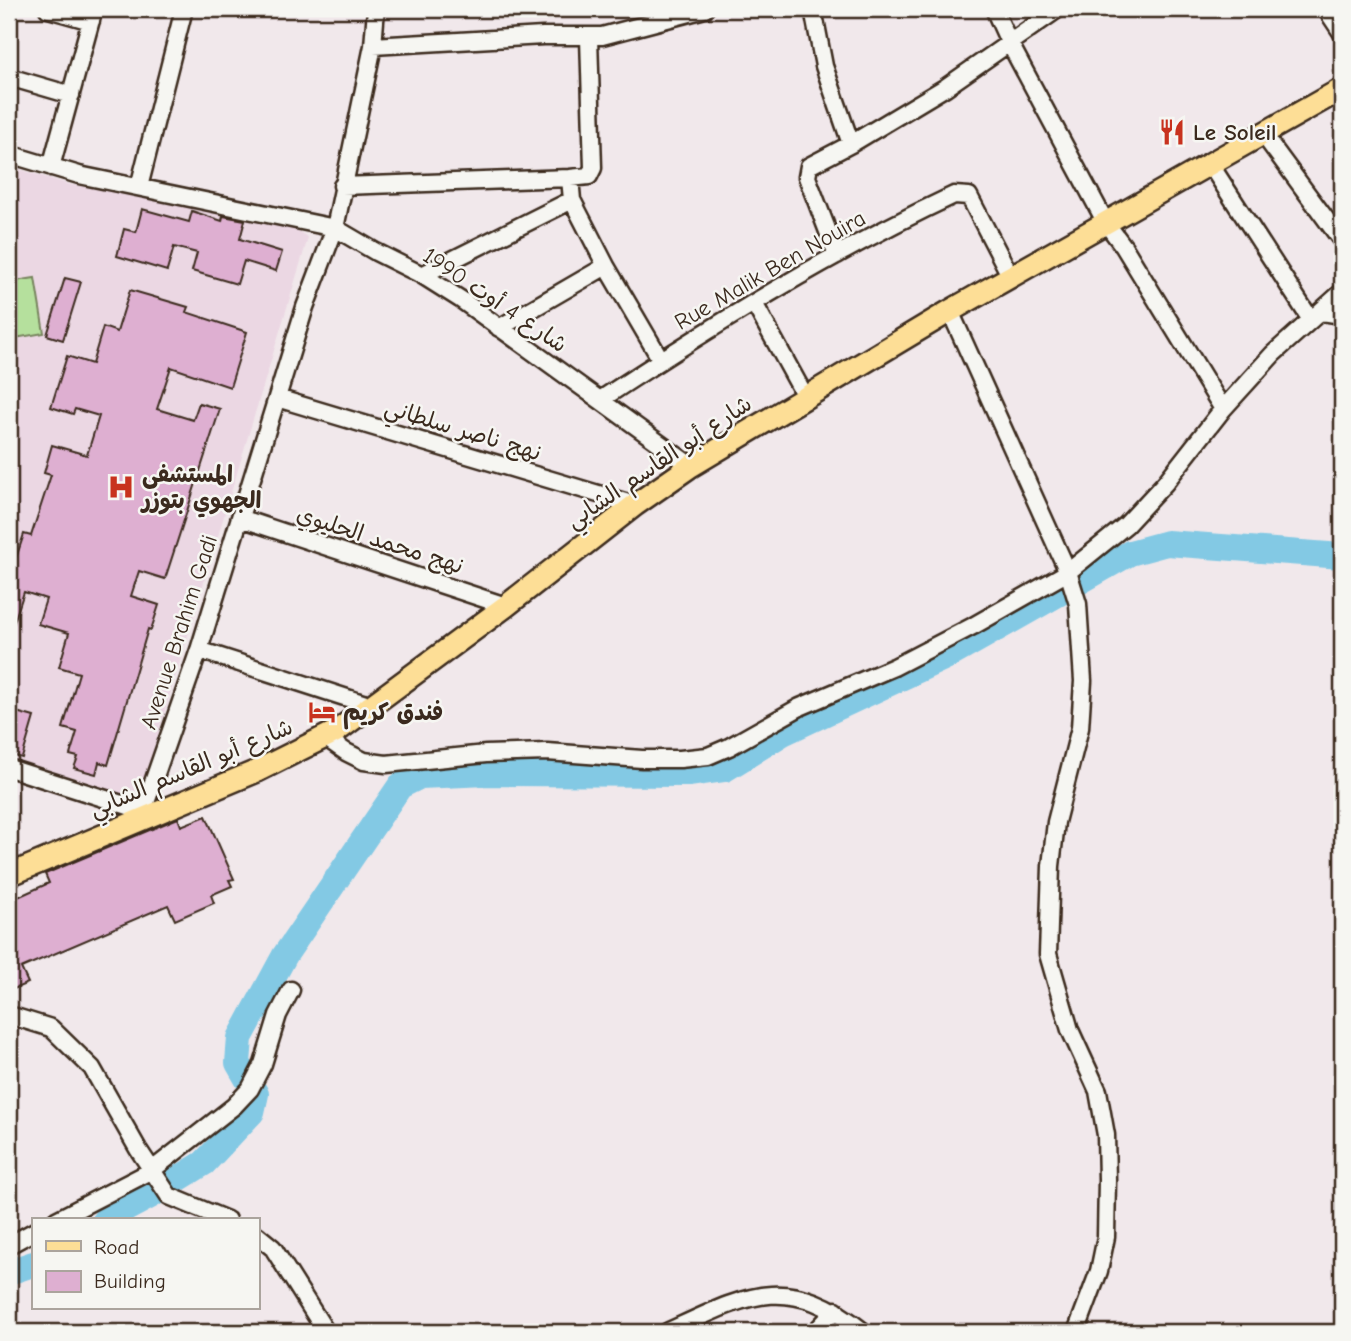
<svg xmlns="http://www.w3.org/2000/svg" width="1351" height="1341" font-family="'Comic Neue','Playpen Sans Arabic',sans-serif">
  <rect width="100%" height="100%" fill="#f1e8eb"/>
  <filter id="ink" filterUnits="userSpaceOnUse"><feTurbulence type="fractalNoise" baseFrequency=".0143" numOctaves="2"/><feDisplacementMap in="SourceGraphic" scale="14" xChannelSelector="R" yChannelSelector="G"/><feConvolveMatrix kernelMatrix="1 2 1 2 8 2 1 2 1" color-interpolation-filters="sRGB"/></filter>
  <g filter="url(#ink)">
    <path fill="#ebd7e3" d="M9 166 71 185 226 204 281 217 308 238 139 797 111 791 9 761Z"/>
    <path fill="#b5e09d" stroke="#78855e" stroke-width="2" d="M35 278 44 333 9 339V282Z"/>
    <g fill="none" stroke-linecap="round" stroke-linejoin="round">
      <path stroke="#83c9e4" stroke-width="26" d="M105 1220 152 1195 204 1163 252 1112 256 1094 238 1063 240 1038 285 955 400 786 420 776 487 773 690 774 725 769 783 733 952 654 1130 553 1167 543 1342 556
        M9 1272 33 1264"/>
    </g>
    <path fill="#deafd1" stroke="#3b2a1e" stroke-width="2" d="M142 209 189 222 192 211 222 221 223 216 245 220 240 239 282 252 276 271 244 261 237 284 192 271 197 253 174 247 167 271 117 256 124 229 136 232Z
      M65 278 81 282 63 340 47 335Z
      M130 290 188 307 186 312 247 332 230 387 171 367 157 409 193 420 199 403 220 409 165 579 139 571 131 596 159 605 151 630 148 629 108 765 99 762 96 774 74 768 78 757 70 755 77 732 63 728 79 673 59 667 69 633 38 624 46 599 24 592 11 631H9V572L11 573 24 534 31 536 51 475 44 473 52 445 87 455 99 416 75 409 73 414 51 407 67 356 92 364 103 327 117 332Z
      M9 710 34 717 22 758 9 754Z
      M206 816 234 879 229 880 232 886 211 895 214 903 175 920 168 905 21 968 28 983 9 991V901L49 883 45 874 178 818 181 826Z"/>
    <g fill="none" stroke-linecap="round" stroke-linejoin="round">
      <g stroke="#3b2a1e" stroke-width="21">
        <path id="minor" d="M48 9 91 21
          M813 9 824 66 851 144
          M994 9 1009 42 1106 223 1124 247 1223 409
          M1326 9 1342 33
          M373 46 543 36H602L705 9
          M9 77 71 95
          M1263 134 1342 241
          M9 154 79 175 335 228 376 252 422 275 460 299 691 466
          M1210 164 1311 320
          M51 167 94 9
          M570 178 572 200 606 266 661 360
          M342 186 570 178 589 176 593 168 589 38
          M139 187 184 9
          M837 255 807 177 809 166 851 144 946 87 1058 9
          M422 275 572 200
          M754 303 805 396
          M950 311 1068 572 1078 604 1083 681 1080 728 1056 822 1051 866 1048 954 1070 1030 1098 1091 1106 1135 1107 1180 1106 1237 1099 1271 1076 1332
          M1322 312 1342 315
          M499 328 606 266
          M277 398 635 505
          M600 400C714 325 830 253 954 195L969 196 1011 277
          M240 518 506 606
          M199 650 369 705
          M326 738 346 752 364 761 386 764 486 754 547 752 642 759H680L708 756 729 747 800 707 894 667 973 626 1068 572 1126 525 1165 483 1223 409 1273 354 1342 292
          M9 768 153 814
          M143 811 199 650 305 307 335 228 373 46 376 9
          M9 1015 51 1028 92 1068 138 1149 169 1196 227 1220
          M56 1220 151 1171 234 1106 250 1089 263 1064 278 1015 291 990
          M257 1235 273 1248 326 1332
          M9 1245 33 1232
          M667 1332C747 1295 787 1271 864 1332
          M815 1332 836 1310"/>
      </g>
      <g stroke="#3b2a1e" stroke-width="26">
        <path id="major" d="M9 875 257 771 337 731 506 606 635 505 691 466 950 311 1342 89"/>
      </g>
      <use href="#minor" stroke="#f6f6f2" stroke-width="16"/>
      <use href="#major" stroke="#fdde96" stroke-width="21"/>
    </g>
  </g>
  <defs>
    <g id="restaurant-bare" transform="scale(2.1)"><path d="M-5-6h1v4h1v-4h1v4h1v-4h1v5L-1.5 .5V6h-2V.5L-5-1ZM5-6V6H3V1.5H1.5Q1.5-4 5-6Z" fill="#c8321e" stroke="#f6f6f2" stroke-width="2.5" paint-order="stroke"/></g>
    <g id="hospital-bare" transform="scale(2.1)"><path d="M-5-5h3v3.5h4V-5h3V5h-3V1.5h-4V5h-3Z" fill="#c8321e" stroke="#f6f6f2" stroke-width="2.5" paint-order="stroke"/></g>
    <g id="hotel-bare" transform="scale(2.1)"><path d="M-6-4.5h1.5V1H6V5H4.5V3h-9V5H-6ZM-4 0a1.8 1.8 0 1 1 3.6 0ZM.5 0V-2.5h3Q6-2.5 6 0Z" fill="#c8321e" stroke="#f6f6f2" stroke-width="2.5" paint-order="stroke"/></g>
  </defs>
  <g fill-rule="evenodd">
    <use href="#restaurant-bare" x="1172" y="132"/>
    <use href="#hospital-bare" x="121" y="487"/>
    <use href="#hotel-bare" x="322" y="712"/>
  </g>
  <g text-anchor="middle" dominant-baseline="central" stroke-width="5" stroke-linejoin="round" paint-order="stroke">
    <g font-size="23" font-weight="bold" fill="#3b2a1e" stroke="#f6f6f2" text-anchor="start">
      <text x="1193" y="132">Le Soleil</text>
      <text x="142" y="474">المستشفى<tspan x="142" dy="26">الجهوي بتوزر</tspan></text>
      <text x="343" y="712">فندق كريم</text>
    </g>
    <g font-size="23" fill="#3b2a1e" stroke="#f6f6f2">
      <text transform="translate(770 270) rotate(-30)">Rue Malik Ben Nouira</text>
      <text transform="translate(495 300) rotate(34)">شارع 4 أوت 1990</text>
      <text transform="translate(463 430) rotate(17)">نهج ناصر سلطاني</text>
      <text transform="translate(659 462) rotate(-34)">شارع أبو القاسم الشابي</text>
      <text transform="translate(380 540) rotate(18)">نهج محمد الحليوي</text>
      <text transform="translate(179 632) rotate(-72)">Avenue Brahim Gadi</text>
      <text transform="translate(191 768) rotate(-23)">شارع أبو القاسم الشابي</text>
    </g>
  </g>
  <rect width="1351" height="1341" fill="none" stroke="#f6f6f2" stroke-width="35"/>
  <rect x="18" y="18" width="1316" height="1306" fill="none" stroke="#3b2a1e" stroke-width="2.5" filter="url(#ink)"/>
  <rect x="32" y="1218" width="228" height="91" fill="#f6f6f2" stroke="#aba49d" stroke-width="2"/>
  <rect x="46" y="1241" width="35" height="10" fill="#fdde96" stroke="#aba49d" stroke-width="2"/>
  <text x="94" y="1254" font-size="21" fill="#3b2a1e">Road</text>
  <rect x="46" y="1271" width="35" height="21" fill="#deafd1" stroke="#aba49d" stroke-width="2"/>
  <text x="94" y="1288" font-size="21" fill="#3b2a1e">Building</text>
</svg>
